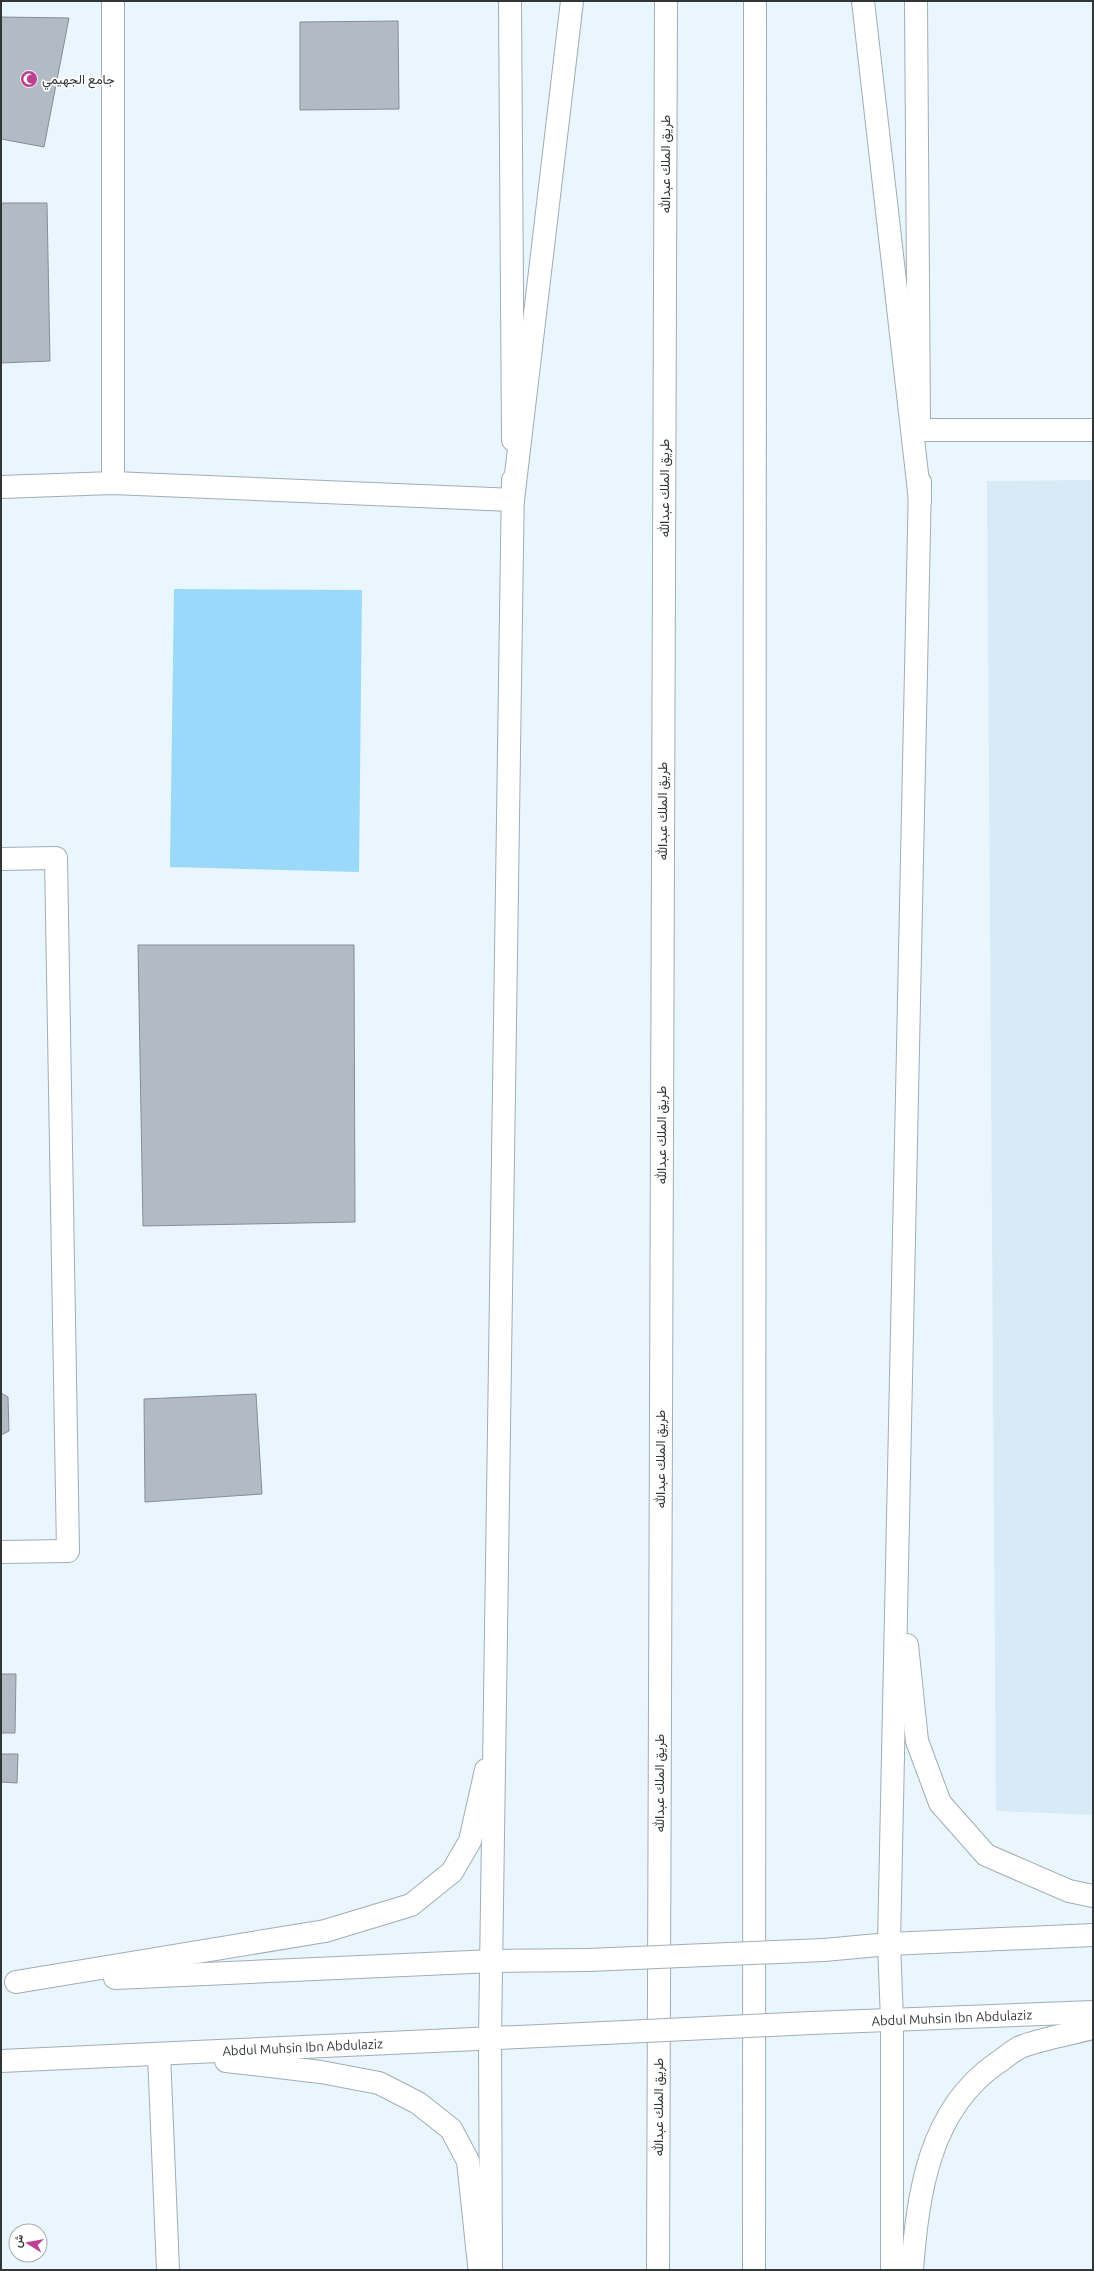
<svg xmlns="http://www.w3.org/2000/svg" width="1094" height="2271" font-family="Ubuntu,Vazirmatn,sans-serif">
  <rect width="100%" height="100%" fill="#e9f6fd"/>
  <path fill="#d7eaf6" d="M1093 480V1815L996 1811 987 481Z"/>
  <path fill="#9bd9fa" d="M174 589 362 590 359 872 170 867Z"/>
  <path fill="#b2bac4" stroke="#868d97" d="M1 17 69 18 44 147 1 139Z
    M398 21 399 109 300 110V22Z
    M1 203H47L50 361 1 363Z
    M138 945H354L355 1222 143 1226Z
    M1 1393 8 1397 9 1431 1 1435Z
    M256 1394 262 1494 145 1502 144 1399Z
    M1 1674H16L15 1733H1Z
    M1 1754H18L17 1783 1 1782Z"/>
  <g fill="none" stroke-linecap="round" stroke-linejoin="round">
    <g stroke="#a1adb4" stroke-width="24">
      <path id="street" d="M113 1V483
        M919 430H1093
        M1 487 113 483 513 500
        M1 859 56 858 68 1551 1 1552
        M159 2054 168 2270"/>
    </g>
    <g stroke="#a1adb4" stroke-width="24">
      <g id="secondary">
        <path d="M510 1 513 440"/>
        <path d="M916 1 919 425"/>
        <path d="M907 1645 917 1741 940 1803 986 1855 1069 1891 1093 1896"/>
        <path d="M824 1950 889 1944 1093 1935"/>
        <path d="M115 1978 493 1961 588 1960"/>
        <path d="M16 1982 325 1931 411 1905 452 1872 470 1841 486 1770"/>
        <path id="s1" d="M811 2023 1093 2012"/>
        <path id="s2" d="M1 2061 604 2033"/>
        <path d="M226 2061 321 2072 379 2083 418 2103 451 2129 468 2161 479 2265"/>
        <path d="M491 2270 490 2038 513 480"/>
        <path d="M892 2270V2020L889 1944 920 482"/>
        <path d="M912 2270C918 2193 929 2110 997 2063 1005 2058 1014 2049 1023 2046 1045 2038 1070 2034 1093 2028"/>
      </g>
    </g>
    <g stroke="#a1adb4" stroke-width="24">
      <path id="highway" d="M863 1 920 500
        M513 500 572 1
        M658 2270 666 1
        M754 2270 755 1"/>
    </g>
    <use href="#street" stroke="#fff" stroke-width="22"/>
    <use href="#secondary" stroke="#fff" stroke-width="22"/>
    <use href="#highway" stroke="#fff" stroke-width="22"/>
    <g stroke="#a1adb4" stroke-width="24" stroke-linecap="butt">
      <path id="secondary-bridge" d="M588 1960 824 1950
        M604 2033 811 2023"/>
    </g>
    <use href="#secondary-bridge" stroke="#fff" stroke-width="22"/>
  </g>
  <defs>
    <g id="mosque-disc" transform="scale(0.9)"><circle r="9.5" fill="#bd4192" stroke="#fff"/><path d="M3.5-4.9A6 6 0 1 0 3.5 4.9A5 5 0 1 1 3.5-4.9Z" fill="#fff"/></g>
  </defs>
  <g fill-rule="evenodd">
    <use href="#mosque-disc" x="29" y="79"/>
  </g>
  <g text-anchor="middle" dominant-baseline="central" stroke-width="3.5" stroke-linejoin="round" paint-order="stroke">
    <g font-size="13" fill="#313638" stroke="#fff" text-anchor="start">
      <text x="42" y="79">جامع الجهيمي</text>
    </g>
    <g font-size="13" fill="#313638" stroke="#fff">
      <text transform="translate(665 164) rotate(-90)">طريق الملك عبدالله</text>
      <text transform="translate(664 488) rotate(-90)">طريق الملك عبدالله</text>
      <text transform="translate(662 811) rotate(-90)">طريق الملك عبدالله</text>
      <text transform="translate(661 1135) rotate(-90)">طريق الملك عبدالله</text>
      <text transform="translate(660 1459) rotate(-90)">طريق الملك عبدالله</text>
      <text transform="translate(659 1783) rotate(-90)">طريق الملك عبدالله</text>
      <text stroke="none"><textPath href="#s1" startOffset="141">Abdul Muhsin Ibn Abdulaziz</textPath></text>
      <text stroke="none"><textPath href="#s2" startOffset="302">Abdul Muhsin Ibn Abdulaziz</textPath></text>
      <text transform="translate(658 2107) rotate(-90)">طريق الملك عبدالله</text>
    </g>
  </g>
  <rect width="1094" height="2271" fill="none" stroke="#313638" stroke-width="4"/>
  <g transform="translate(28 2243) rotate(281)"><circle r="19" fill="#ffffff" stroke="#adafaf"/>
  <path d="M0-3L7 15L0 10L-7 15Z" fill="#bd4192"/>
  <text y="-6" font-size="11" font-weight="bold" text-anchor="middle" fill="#313638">ش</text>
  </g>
</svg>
